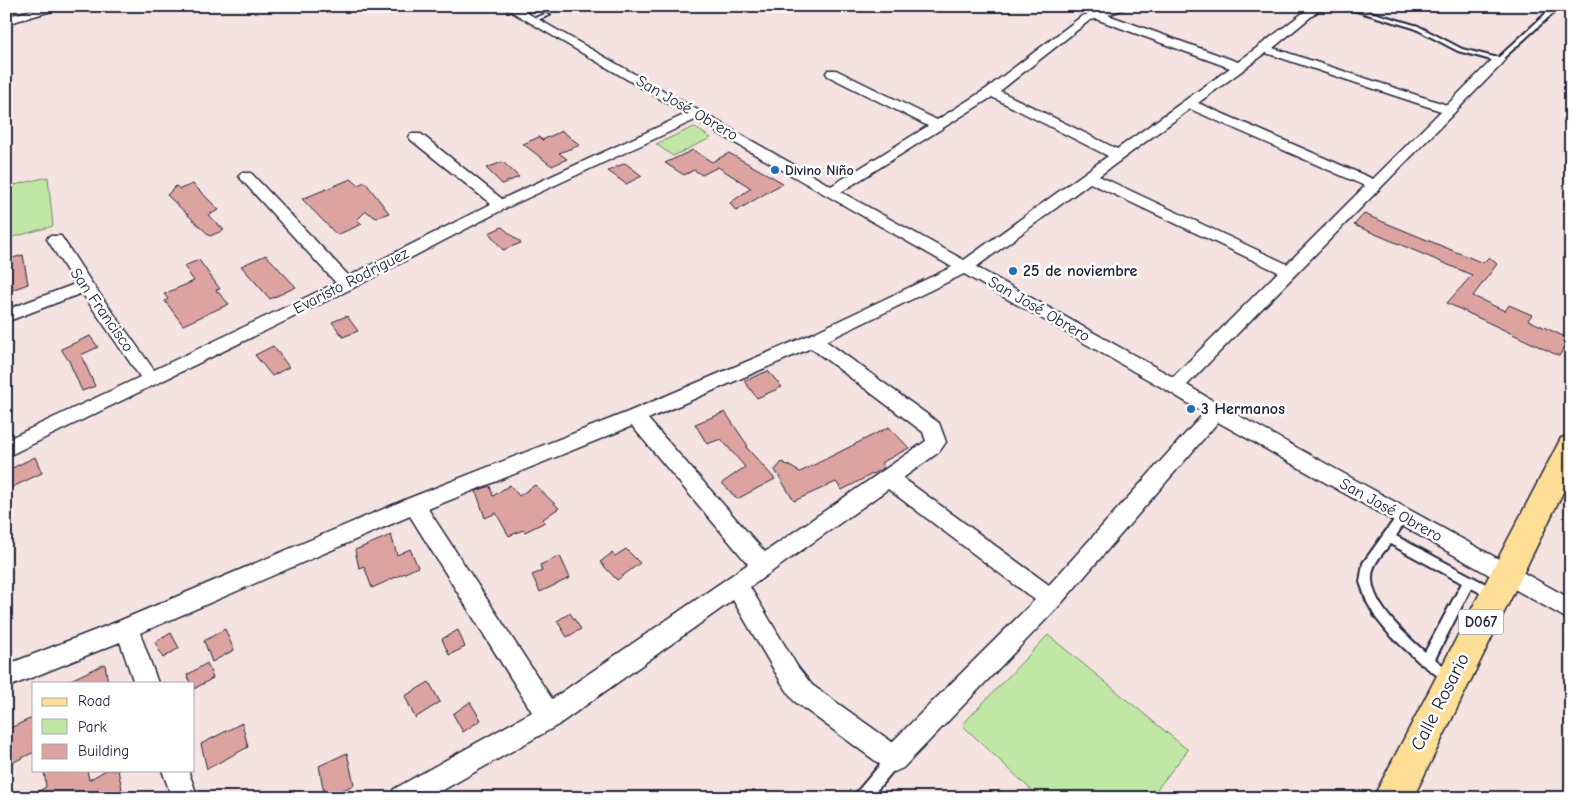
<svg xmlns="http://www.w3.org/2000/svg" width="1577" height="804" font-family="'Comic Neue',sans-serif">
  <rect width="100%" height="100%" fill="#f5e3e2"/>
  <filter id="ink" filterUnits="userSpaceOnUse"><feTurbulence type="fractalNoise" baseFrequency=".02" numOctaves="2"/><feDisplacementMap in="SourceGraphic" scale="10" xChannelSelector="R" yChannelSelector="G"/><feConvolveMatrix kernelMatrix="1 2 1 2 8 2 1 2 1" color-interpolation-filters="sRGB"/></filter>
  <g filter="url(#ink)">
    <path fill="#c0e8a4" stroke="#718570" d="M694 127 711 138 673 156 656 144Z
      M48 177 53 226 6 239V187Z
      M1048 635 1188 750 1150 798H1040L962 725Z"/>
    <path fill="#dda3a0" stroke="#22223b" d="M562 131 580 145 559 153 567 159 552 166 523 144 539 137 542 140Z
      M693 150 712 162 729 153 783 183 736 211 730 203 751 188 718 167 702 175 694 170 684 175 665 163Z
      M503 162 519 177 502 184 486 168Z
      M625 163 642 176 626 184 608 171Z
      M351 179 358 185 365 182 389 213 376 218 366 211 357 220 362 224 337 235 302 199Z
      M193 184 219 210 208 215 224 230 210 236 167 195 176 186 180 189Z
      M1364 214 1483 263 1489 257 1497 264 1473 296 1505 311 1509 305 1532 315 1528 320 1570 339 1559 356 1447 303 1472 275 1354 225Z
      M502 227 521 243 503 250 489 233Z
      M23 255 28 284 6 292V260Z
      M266 255 296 287 270 299 241 266Z
      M199 260 220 289 216 290 229 304 183 325 165 301 168 299 164 294 194 281 184 266Z
      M347 316 358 331 343 337 332 322Z
      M90 336 98 347 81 355 95 386 82 391 69 361 61 349Z
      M273 346 289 367 272 376 255 355Z
      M768 371 782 387 757 398 744 381Z
      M725 412 748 446 746 447 775 479 737 499 722 483 745 467 721 439 707 444 695 424Z
      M889 427 909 448 881 463 884 468 842 490 836 482 794 501 775 470 782 462 800 472Z
      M35 457 42 473 6 490V471Z
      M510 485 519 496 535 485 559 508 543 519 545 522 525 532 523 530 509 536 496 513 485 518 476 491 490 486 493 496Z
      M391 535 397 555 410 549 418 567 372 588 364 566 359 568 355 550Z
      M626 549 640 563 617 580 600 562 612 553 615 556Z
      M560 556 570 578 540 592 532 575 542 571 540 565Z
      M570 613 581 629 567 637 557 621Z
      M225 629 234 650 212 662 204 641Z
      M458 630 465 647 449 655 442 639Z
      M171 633 179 648 163 658 155 642Z
      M207 663 213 678 194 689V683H190L187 675Z
      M105 664 108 683H64Z
      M429 682 440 702 415 718 405 696Z
      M470 702 481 720 463 732 453 714Z
      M34 717V752L6 766V730Z
      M242 723 248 747 207 769 201 744Z
      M347 753 354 785 325 798 319 766Z
      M44 770H87L89 780 106 770H118L122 789 106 798H26L46 787Z"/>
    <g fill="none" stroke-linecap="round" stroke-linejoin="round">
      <g stroke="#22223b" stroke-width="4">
        <path id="lane" d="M533 6H549L515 13 512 11Z
          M1340 6H1350L1418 26 1462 49 1498 58 1554 6H1561L1499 62 1458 51 1414 28Z
          M545 14 550 15 535 21 530 20Z
          M1403 511 1407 513 1409 516 1396 536 1497 590 1499 594 1497 598 1493 599 1471 588 1435 659 1455 675 1456 679 1455 683 1450 685 1419 662 1389 634 1376 618 1367 602 1360 582 1363 563 1399 513ZM1390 544 1462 583 1425 652C1405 634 1365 600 1373 570 1375 561 1385 551 1390 544Z
          M894 752 899 754 901 759 899 764 870 798H854L856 793 889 754Z"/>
      </g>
      <g stroke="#22223b" stroke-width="3">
        <path id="street" d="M45 6H63L62 8 6 24V17Z
          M502 6H515L831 186 928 126 828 76 826 73 828 70H836L937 120 986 89 1082 16 1113 6H1131L1108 15 1238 62 1312 6H1324L1273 48 1447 105 1495 57H1503L1505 60 1503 63 1187 385 1223 407 1571 599V621L1218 422 1059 606 903 768 894 772 885 768 794 701 781 682 733 600 558 725 429 798H390L394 789 532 712 410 516 140 633 158 683H134L120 642 6 688V665L119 621 407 499 628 412 807 336 952 267 695 120 506 208 353 288 6 457V440L140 377 82 293 6 322V310L75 284 47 239 49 236H61L91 282 154 370 336 283 241 179 239 176 241 173H251L349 276 491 204 411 140 409 137 411 134H421L502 199 686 114ZM1096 19 1230 68 1117 149 1000 91 1090 20ZM1266 53 1441 111 1373 179 1198 103ZM992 97 1108 156 964 260 841 192ZM1190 109 1365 186 1287 264 1099 176ZM1090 183 1278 272 1173 377 976 267ZM964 274 1168 391 1204 413 1049 585 903 478 939 452 946 442 939 423 826 341ZM811 348 923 432 926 441 765 552 648 419ZM632 426 748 564 552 699 428 509ZM888 489 1035 600 892 742 812 685 797 666 750 587Z
          M162 770H188L198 798H172Z"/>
      </g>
      <g stroke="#22223b" stroke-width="3">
        <path id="primary" d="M1571 435V476L1413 798H1373L1561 438Z"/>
      </g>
      <use href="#lane" fill="#fff" fill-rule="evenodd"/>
      <use href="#street" fill="#fff" fill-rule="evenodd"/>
      <use href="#primary" fill="#fcde96" fill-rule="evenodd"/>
    </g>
  </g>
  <g fill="#1f6fb2" stroke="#fff" stroke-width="2">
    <circle cx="775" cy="170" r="5"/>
    <circle cx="1013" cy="271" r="5"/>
    <circle cx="1191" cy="409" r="5"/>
  </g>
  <g text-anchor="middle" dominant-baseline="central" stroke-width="5" stroke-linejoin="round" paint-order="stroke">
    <g font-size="14" font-weight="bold" fill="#22223b" stroke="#fff" text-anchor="start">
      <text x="785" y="170">Divino Niño</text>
    </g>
    <rect fill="#fff" stroke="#646476" stroke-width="1" x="1458.5" y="609.5" width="45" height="25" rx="4"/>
    <g font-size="15" font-weight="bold" fill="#22223b">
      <text x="1481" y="622">D067</text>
    </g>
    <g font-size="16" fill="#22223b" stroke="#fff">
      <text transform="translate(687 108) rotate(30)">San José Obrero</text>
      <text transform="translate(351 281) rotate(-27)">Evaristo Rodriguez</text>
      <text transform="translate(1039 309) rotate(30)">San José Obrero</text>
      <text transform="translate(102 310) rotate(55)">San Francisco</text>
      <text transform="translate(1391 510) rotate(29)">San José Obrero</text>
    </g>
    <g font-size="16" font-weight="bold" fill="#22223b" stroke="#fff" text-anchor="start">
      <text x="1023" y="271">25 de noviembre</text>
      <text x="1201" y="409">3 Hermanos</text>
    </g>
    <g font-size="19" fill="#22223b" stroke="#fff">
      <text transform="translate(1440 702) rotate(-63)">Calle Rosario</text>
    </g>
  </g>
  <rect width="1577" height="804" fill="none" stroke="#fff" stroke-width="25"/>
  <rect x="12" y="12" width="1552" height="779" fill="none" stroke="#22223b" stroke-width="2" filter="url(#ink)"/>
  <rect x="32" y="682" width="162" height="90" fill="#ffffff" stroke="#a7a7b1"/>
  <rect x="42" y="698" width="25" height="8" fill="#fcde96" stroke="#a7a7b1"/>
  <text x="78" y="706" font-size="15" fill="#22223b">Road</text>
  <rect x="42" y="719" width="25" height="15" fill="#c0e8a4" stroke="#a7a7b1"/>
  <text x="78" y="732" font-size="15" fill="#22223b">Park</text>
  <rect x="42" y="744" width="25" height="15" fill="#dda3a0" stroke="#a7a7b1"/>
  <text x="78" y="756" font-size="15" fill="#22223b">Building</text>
</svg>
